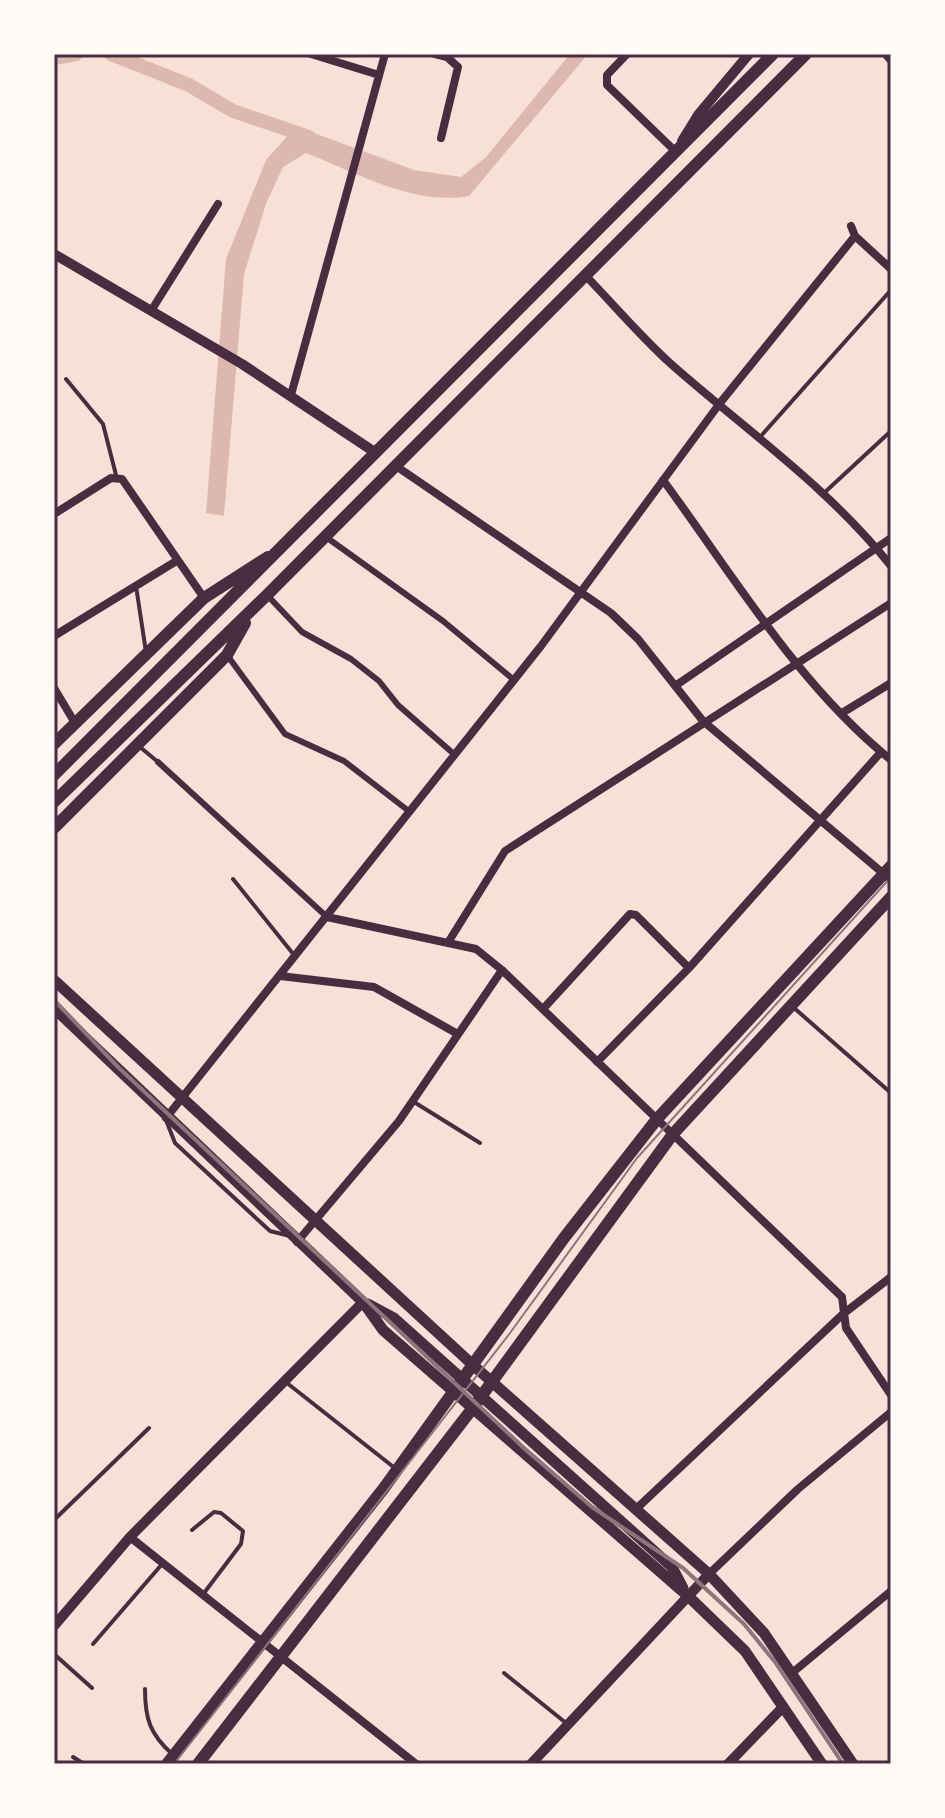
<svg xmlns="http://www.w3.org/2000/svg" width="945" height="1818" font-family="Bitter,serif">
  <rect width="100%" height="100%" fill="#f7e1d7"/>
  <path fill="#dcb8b0" d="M570 54H588L469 196C414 206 357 173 306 153L283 167 266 204 244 274 224 516 206 513 226 259 266 160 291 132 306 130 414 170 461 177 486 157Z"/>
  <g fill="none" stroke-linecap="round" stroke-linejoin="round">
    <path stroke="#dcb8b0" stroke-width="14" d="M111 54 189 85 233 111 309 137
      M54 58 76 54"/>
    <path stroke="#4a2c40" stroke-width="4" d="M66 379 103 424 116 475
      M761 436 891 290
      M824 493 891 431
      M136 586 146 652
      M140 747 158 762
      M233 879 294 955
      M793 1007 891 1093
      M414 1102 480 1143
      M166 1120 175 1143 270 1231 290 1236
      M287 1383 396 1469
      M54 1520 149 1428
      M192 1530 214 1512 221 1513 243 1531 241 1544 204 1593
      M93 1644 163 1563
      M54 1654 92 1688
      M504 1673 566 1723
      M145 1689C145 1719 150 1734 172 1754
      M73 1757 84 1764"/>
    <path stroke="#4a2c40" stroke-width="6" d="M884 54 891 62
      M326 537 443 621 514 680
      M267 595 302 632 351 659 379 681 398 705 455 755
      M227 655 285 734 344 761 410 812
      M158 762 327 917"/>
    <path stroke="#4a2c40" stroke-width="8" d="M311 54 379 75
      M435 54 447 57 458 67 441 138
      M627 54 607 75V85L676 152
      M851 226 855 236 891 269
      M586 276C614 305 641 337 671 364 747 431 827 486 891 566
      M151 311 218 204
      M291 395 385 54
      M396 466 611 613 638 639 703 721 891 880
      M663 480C733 575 798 685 891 760
      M54 514 111 478 122 479 204 598
      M54 636 178 560
      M675 686 891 538
      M54 688 75 723
      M842 713 891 683
      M327 917 476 949 502 970 842 1297 846 1328 891 1395
      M449 941 505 851 891 603
      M280 976 374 987 456 1033
      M543 1009 630 914 636 915 689 968
      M597 1062 689 968 881 752
      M166 1118 541 646 720 403 855 236
      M297 1242 399 1121 502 970
      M635 1510 843 1314 891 1277
      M130 1537 416 1764
      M709 1574 798 1489 891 1412
      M792 1673 891 1591"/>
    <path stroke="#4a2c40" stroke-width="10" d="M682 141 698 115 749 54
      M54 254 242 364 376 453
      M54 1626 130 1537 363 1302
      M531 1764 709 1574
      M728 1764 782 1708"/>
    <path stroke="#4a2c40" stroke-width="11" d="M54 980 474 1366 709 1574 764 1633 853 1764
      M54 1008 363 1302 383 1330 688 1596 745 1651 822 1764
      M368 1304 394 1318 672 1567 683 1588"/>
    <path stroke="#4a2c40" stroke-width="12" d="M54 744 204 598 268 557
      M54 775 773 54
      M54 802 267 595 806 54
      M54 828 227 655 245 623
      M167 1764 384 1488 564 1238 657 1119 891 866
      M198 1764 472 1409 673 1134 891 897"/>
    <path stroke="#8f747c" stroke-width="2" d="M174 1764 510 1333 637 1158 891 877"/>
    <path stroke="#8f747c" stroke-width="4" d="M54 1000 118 1067 526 1450 592 1507 683 1568 744 1624 775 1662 843 1764"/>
  </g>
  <rect width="945" height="1818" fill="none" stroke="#fffaf5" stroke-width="112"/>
  <rect x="56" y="56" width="833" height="1706" fill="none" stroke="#4a2c40" stroke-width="3"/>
</svg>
